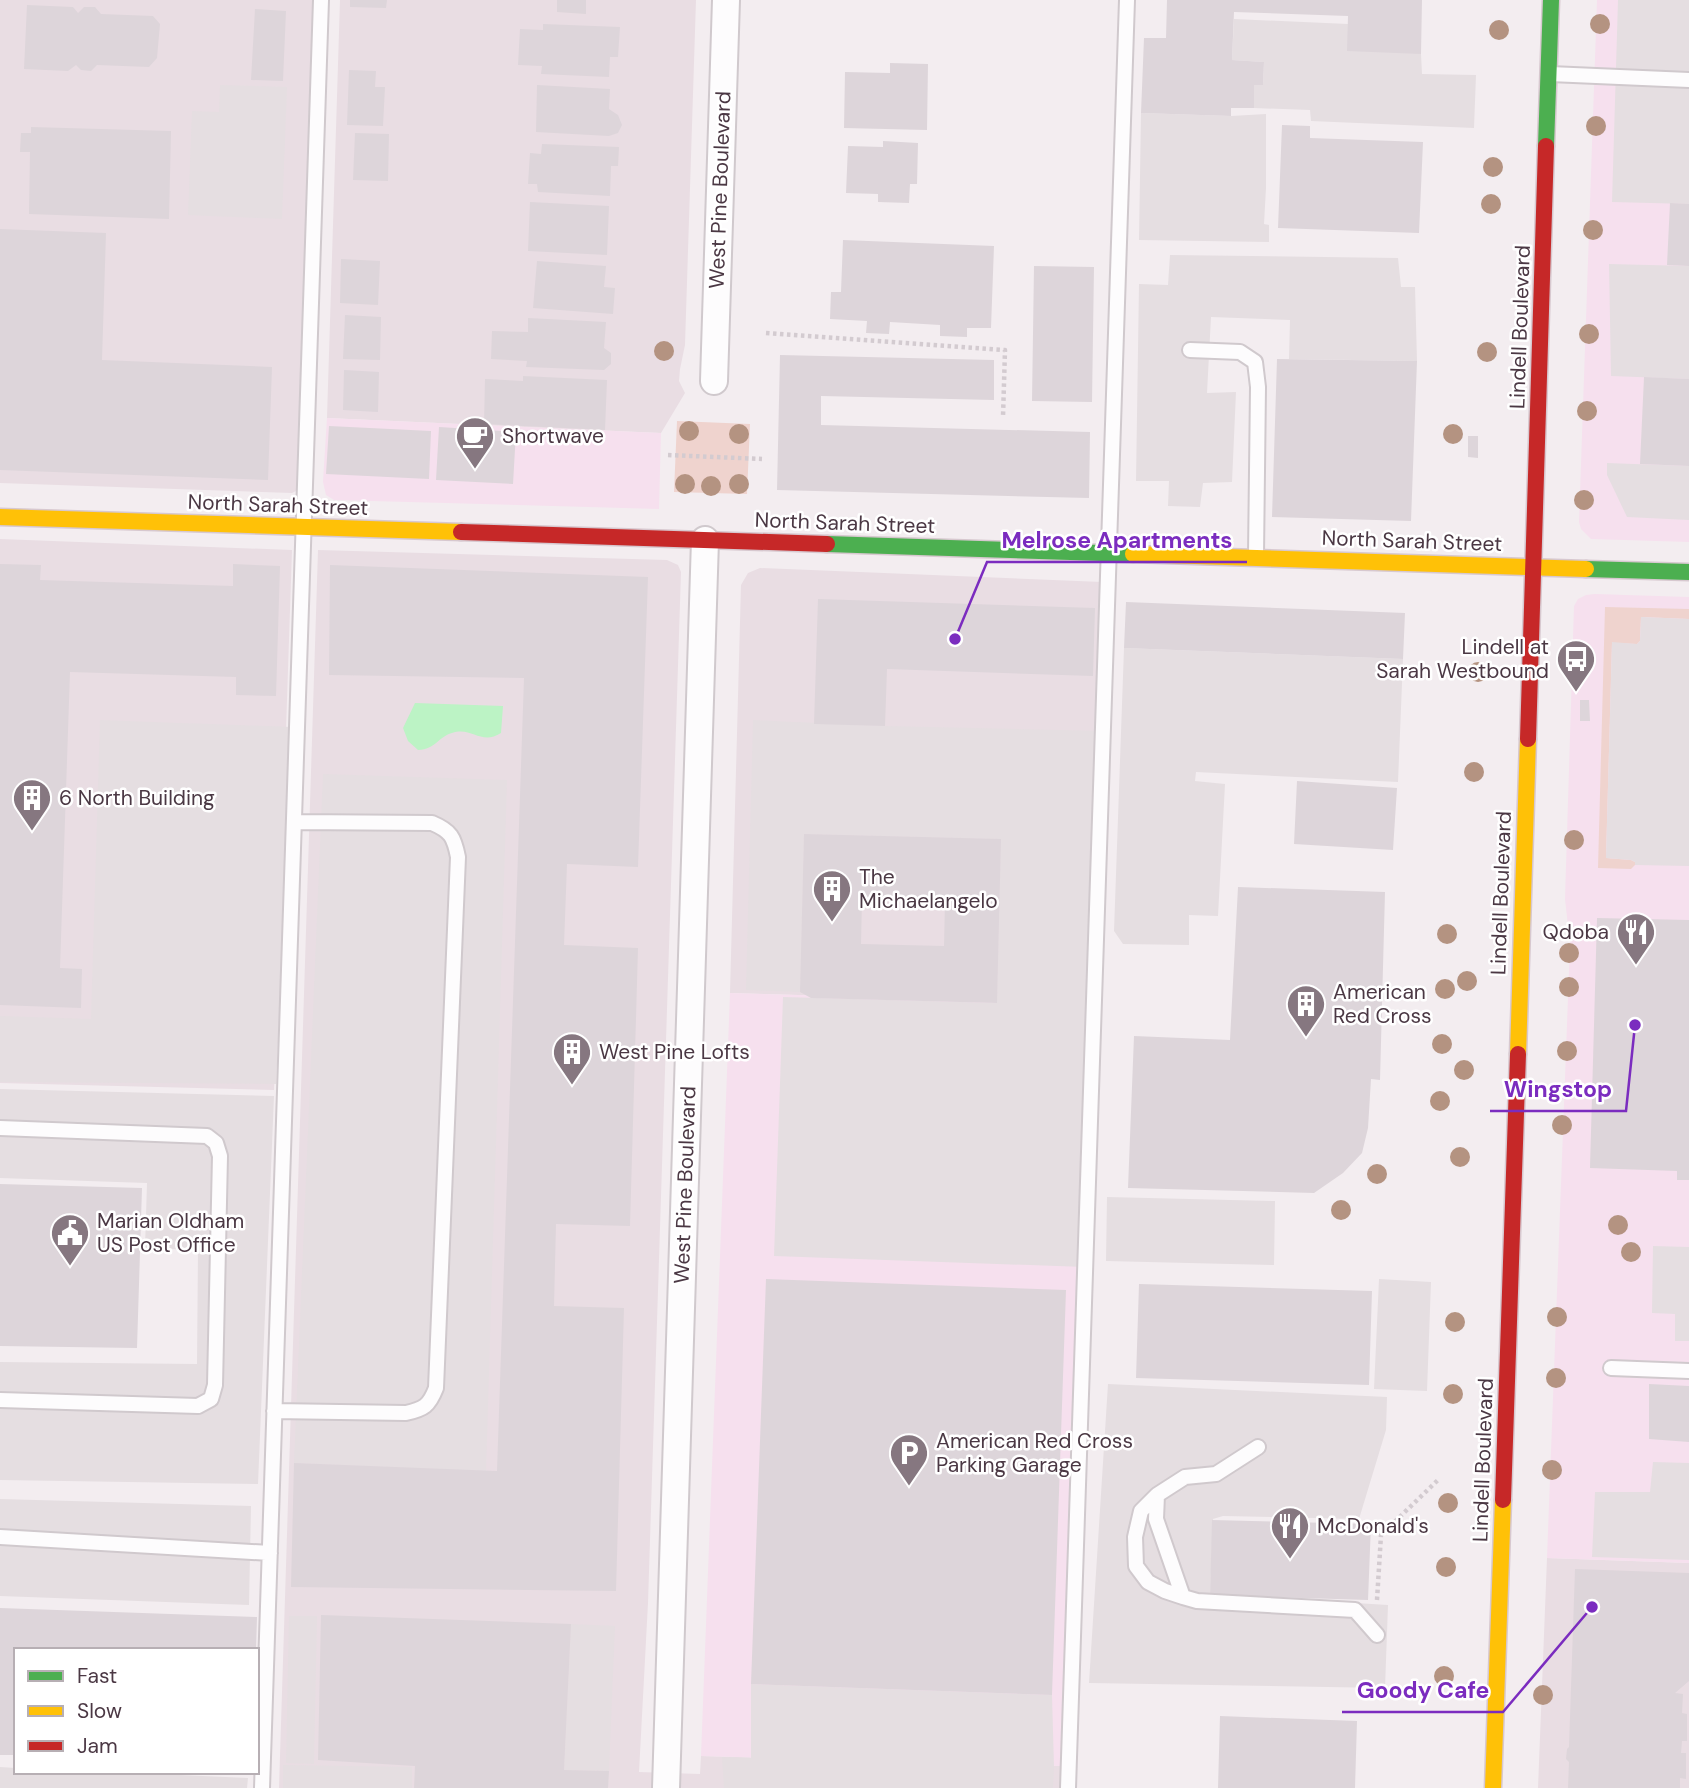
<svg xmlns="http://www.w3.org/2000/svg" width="1689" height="1788" font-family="'DM Sans',sans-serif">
  <rect width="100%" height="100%" fill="#f3edf0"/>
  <path fill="#e9dde3" d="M0 0H314L298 490 292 493 0 483Z
    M340 0H696L685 345 680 369 679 381 685 393 661 433 327 418Z
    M0 539 292 550 274 1090 0 1083Z
    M318 550 667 560 678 565 681 572 648 1603 639 1772 700 1774 701 1756 1063 1766 1062 1788H279Z
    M760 568 1102 582 1087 1003 730 993 741 585 748 573Z
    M1547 1558 1689 1563V1788H1538Z"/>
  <path fill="#f6e0ee" d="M1597 0H1689V542L1591 539 1581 529 1579 522Z
    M327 418 661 433 659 509 334 500 326 495 323 482Z
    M1595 594 1689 597V1563L1547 1558 1570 944 1565 899 1574 606 1578 599 1586 595Z
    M730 993 1087 1003 1063 1766 701 1756Z"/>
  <path fill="#efd3ce" d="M677 421 750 424 747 494 674 492Z
    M1605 607 1689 609V619L1641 617 1640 641 1637 644 1612 643 1606 858 1631 860 1635 862V865L1631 869 1598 868Z"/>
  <path fill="#e5dee1" d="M1618 0H1689V204L1612 202Z
    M1234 19 1348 24 1421 54 1422 74 1476 75 1474 128 1311 121 1310 110 1254 108V85H1263L1264 62 1232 60Z
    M220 85 287 87 282 219 188 215 192 111 219 112Z
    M1141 113 1231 116 1266 114V188L1264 224 1269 225V242L1139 240Z
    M1170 255 1398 258 1401 287H1415L1417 361 1289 359 1290 320 1211 317 1207 393 1236 392 1232 482 1203 483 1200 507 1168 506 1169 481H1136L1139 284 1168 285Z
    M1609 264 1689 266V379L1611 376Z
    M1607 463 1689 466V520L1627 517 1607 475Z
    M1641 617 1689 619V866L1635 865V862L1631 860 1606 858 1612 642 1637 644 1640 641Z
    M1124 648 1403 659 1398 782 1196 772 1195 781 1225 784 1218 916 1189 915V945L1123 944 1114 931Z
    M100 720 293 727 276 1084 0 1082V1016L91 1019Z
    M753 720 885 726 1103 731 1085 1267 774 1256 783 997 997 1003 1001 839 804 834 800 992 746 990Z
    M323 774 507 780 486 1471 294 1463Z
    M0 1089 274 1096 258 1484 0 1480V1362L197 1364 198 1250 145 1248 147 1183 0 1178Z
    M1107 1197 1275 1201 1274 1265 1106 1261Z
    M1653 1246 1689 1247V1341H1675V1314L1652 1313Z
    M1379 1279 1431 1282 1427 1391 1374 1389Z
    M1108 1384 1387 1397 1386 1430 1359 1519 1223 1516 1213 1519 1210 1594 1388 1605 1385 1688 1089 1683Z
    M1653 1462 1689 1463V1560L1592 1557 1595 1492H1650Z
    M0 1499 251 1506 249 1605 0 1596Z
    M289 1616H317L314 1764 286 1763Z
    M571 1624 615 1626 609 1771 564 1770Z
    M751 1684 1052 1695 1054 1767 1053 1788H724L722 1757 751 1758Z
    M283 1765 412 1767V1788H283Z
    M0 1767 16 1768V1772H111L248 1778 247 1788H0Z"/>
  <path fill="#bcf3c5" d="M415 703 503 706 501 733C481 746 472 726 452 733 438 737 436 749 418 750L408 741 403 728Z"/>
  <path fill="#ddd5da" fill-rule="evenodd" d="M350 0H387L386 8 350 7Z
    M557 0H586V14L557 12Z
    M1167 0H1422L1421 54 1347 51 1348 16 1234 12 1232 60 1264 62 1263 85H1254V108H1231V116L1141 113 1144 38H1166Z
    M27 5 73 7 78 13 84 7H95L101 14 153 16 160 24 157 58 149 67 97 65 91 71 81 70 76 65 68 71 24 69Z
    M255 9 286 11 283 81 251 80Z
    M543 24 620 27 618 57H610L609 77 541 74 542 66 518 65 520 29 543 30Z
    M890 63 928 64 927 130 844 128 845 72 890 73Z
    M349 70 376 71 375 87H385L383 126 347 125Z
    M537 85 610 89 609 109 618 115 622 125 618 133 609 136 536 132Z
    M1282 125 1310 126V138L1423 142 1419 233 1278 228Z
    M31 127 171 131 169 219 29 214 30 152H20L21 133H31Z
    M355 133 389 134 388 181 353 180Z
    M883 141 918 143 917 184H910L909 203 878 202V194L846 193 848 146 883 147Z
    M542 144 619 147 618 166H611L610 196 538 192 537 184H528L530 153 541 154Z
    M530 202 609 206 607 255 528 251Z
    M1670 203 1689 204V266L1667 265Z
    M0 229 106 233 102 360 272 367 268 480 0 470Z
    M843 240 994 246 991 328H967V337L940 336V325L890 322 889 334 866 333 867 321 830 319 831 292H841Z
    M341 259 380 261 378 305 340 303Z
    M537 261 606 266 604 287 615 288 613 314 533 308Z
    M1034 266 1094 267 1092 402 1032 401Z
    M345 315 381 317 380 360 343 359Z
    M528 318 606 322 604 348 611 353V364L604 370 526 367 527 361 491 359 492 331 528 332Z
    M780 355 994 360V400L821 396V425L1090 432 1089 498 777 490Z
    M1277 359 1417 361 1411 521 1272 517Z
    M344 370 379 372 378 412 343 410Z
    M523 376 607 380 605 430 484 424 485 379 523 381Z
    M1644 377 1689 379V466L1640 464Z
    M329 426 431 431 429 479 326 474Z
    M439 427 516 432 513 484 436 480Z
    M1468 436H1478V458L1468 457Z
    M0 564 41 565 40 580 233 586V564L280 566 276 696 236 695V677L70 672 60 968 82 969 81 1008 0 1005Z
    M330 565 648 577 638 867 567 864 564 945 638 948 630 1226 556 1224 554 1306 624 1308 616 1591 291 1587 294 1463 497 1471 524 678 329 675Z
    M818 599 1095 608 1093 676 887 669 885 726 814 724Z
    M1126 602 1405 613 1403 659 1124 648Z
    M1580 700H1589L1590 721H1580Z
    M1297 781 1397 788 1393 850 1294 844Z
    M804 834 1001 839 997 1003 811 998 800 992ZM862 899 945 901 944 946 861 944Z
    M1238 887 1385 892 1380 1080 1371 1079 1368 1128 1362 1153 1343 1173 1314 1193 1128 1188 1134 1036 1230 1040Z
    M1597 918 1689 920V1180H1677V1171L1590 1168Z
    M0 1184 142 1188 137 1348 0 1346Z
    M766 1279 1066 1290 1052 1695 751 1684Z
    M1139 1284 1372 1291 1369 1385 1136 1378Z
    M1649 1384 1689 1386V1442L1649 1439Z
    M1212 1520 1371 1524 1368 1600 1210 1595Z
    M1575 1569 1689 1573V1681L1675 1693 1683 1694 1682 1713 1687 1714V1741H1682L1681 1753H1686V1779L1680 1778V1788H1568L1569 1762 1566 1759 1567 1749 1569 1747Z
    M0 1608 257 1617 256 1650H16V1755H0Z
    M321 1615 571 1624 564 1770 609 1771 608 1788H414L415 1766 318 1760Z
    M1220 1716 1357 1721 1355 1788H1218Z"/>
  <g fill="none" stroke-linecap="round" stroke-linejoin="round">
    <g stroke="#d0c9cd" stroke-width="18">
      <path id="lane" d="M1550 74 1689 80
        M1190 350 1240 352 1255 362 1258 387 1256 555
        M0 1128 207 1136 216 1143 220 1156 215 1385 211 1399 198 1406 0 1400
        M1611 1368 1689 1371
        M274 1411 406 1413C424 1409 429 1406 436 1388L458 857C454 837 451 831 432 823L294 822
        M1258 1447 1216 1474 1185 1477 1157 1495 1156 1519 1183 1597 1197 1601 1355 1610 1377 1635
        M1157 1495 1141 1511 1135 1537 1136 1566 1148 1582 1165 1591 1183 1597
        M0 1537 270 1553
        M262 1788 321 0
        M1068 1788 1127 0"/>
    </g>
    <g stroke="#d0c9cd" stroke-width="30">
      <path id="street" d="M714 381 726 0
        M666 1788 705 540"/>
    </g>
    <g stroke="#d7c8cf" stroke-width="19">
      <path id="fast" d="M1546 146 1551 0
        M827 544 1133 554
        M1586 569 1689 572"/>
    </g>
    <g stroke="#d7c8cf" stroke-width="19">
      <path id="slow" d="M0 517 461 532
        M1133 554 1586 569
        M1518 1054 1528 739
        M1493 1788 1503 1500"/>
    </g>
    <g stroke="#d7c8cf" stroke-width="19">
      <path id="jam" d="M461 532 827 544
        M1528 739 1546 146
        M1503 1500 1518 1054"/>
    </g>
    <path stroke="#d3cbd0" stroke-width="4.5" stroke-dasharray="3.5 3.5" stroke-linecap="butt" d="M766 333 1005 350 1003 417
      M668 455 762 459
      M1377 1600 1381 1535 1439 1479"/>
    <use href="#lane" stroke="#fdfcfd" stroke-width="14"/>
    <use href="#street" stroke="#fdfcfd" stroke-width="26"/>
    <use href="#fast" stroke="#4caf50" stroke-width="16"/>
    <use href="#slow" stroke="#ffc107" stroke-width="16"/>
    <use href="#jam" stroke="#c62828" stroke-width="16"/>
  </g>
  <g fill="#b49381">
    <circle cx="1600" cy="24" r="10"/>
    <circle cx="1499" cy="30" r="10"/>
    <circle cx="1596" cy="126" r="10"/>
    <circle cx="1493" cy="167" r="10"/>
    <circle cx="1491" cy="204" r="10"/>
    <circle cx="1593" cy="230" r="10"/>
    <circle cx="1589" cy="334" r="10"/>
    <circle cx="664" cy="351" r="10"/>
    <circle cx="1487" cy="352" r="10"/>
    <circle cx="1587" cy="411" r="10"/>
    <circle cx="689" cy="431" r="10"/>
    <circle cx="739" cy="434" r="10"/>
    <circle cx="1453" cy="434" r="10"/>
    <circle cx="685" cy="484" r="10"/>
    <circle cx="739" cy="484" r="10"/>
    <circle cx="711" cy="486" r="10"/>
    <circle cx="1584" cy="500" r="10"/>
    <circle cx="1478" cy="672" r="10"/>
    <circle cx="1474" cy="772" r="10"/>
    <circle cx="1574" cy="840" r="10"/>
    <circle cx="1447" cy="934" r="10"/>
    <circle cx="1569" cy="953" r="10"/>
    <circle cx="1467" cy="981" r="10"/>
    <circle cx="1569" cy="987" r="10"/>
    <circle cx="1445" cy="989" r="10"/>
    <circle cx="1442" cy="1044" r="10"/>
    <circle cx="1567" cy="1051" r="10"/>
    <circle cx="1464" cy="1070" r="10"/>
    <circle cx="1440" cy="1101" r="10"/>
    <circle cx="1562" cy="1125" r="10"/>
    <circle cx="1460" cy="1157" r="10"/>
    <circle cx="1377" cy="1174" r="10"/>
    <circle cx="1341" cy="1210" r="10"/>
    <circle cx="1618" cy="1225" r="10"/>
    <circle cx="1631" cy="1252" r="10"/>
    <circle cx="1557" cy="1317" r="10"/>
    <circle cx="1455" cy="1322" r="10"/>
    <circle cx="1556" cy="1378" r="10"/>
    <circle cx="1453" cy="1394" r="10"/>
    <circle cx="1552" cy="1470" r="10"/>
    <circle cx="1448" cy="1503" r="10"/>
    <circle cx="1446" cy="1567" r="10"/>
    <circle cx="1444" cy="1676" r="10"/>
    <circle cx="1543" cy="1695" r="10"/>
  </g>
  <defs>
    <g id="cafe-pin" transform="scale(2.0125)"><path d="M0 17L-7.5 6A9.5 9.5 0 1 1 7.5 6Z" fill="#867780" stroke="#fff"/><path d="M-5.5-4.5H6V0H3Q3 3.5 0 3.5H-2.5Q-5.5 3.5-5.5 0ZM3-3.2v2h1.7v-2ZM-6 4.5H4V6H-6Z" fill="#fff"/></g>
    <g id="bus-pin" transform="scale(2.0125)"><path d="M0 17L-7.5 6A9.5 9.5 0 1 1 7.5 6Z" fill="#867780" stroke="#fff"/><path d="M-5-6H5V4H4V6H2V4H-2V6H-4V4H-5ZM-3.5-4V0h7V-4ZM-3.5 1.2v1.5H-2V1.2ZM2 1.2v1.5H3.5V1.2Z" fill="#fff"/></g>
    <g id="building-pin" transform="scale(2.0125)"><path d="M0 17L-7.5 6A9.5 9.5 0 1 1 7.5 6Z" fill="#867780" stroke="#fff"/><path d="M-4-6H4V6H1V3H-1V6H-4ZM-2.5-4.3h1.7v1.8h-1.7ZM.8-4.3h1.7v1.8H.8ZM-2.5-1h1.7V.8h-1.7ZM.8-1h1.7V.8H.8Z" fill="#fff"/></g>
    <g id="restaurant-pin" transform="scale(2.0125)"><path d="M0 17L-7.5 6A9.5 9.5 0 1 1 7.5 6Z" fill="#867780" stroke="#fff"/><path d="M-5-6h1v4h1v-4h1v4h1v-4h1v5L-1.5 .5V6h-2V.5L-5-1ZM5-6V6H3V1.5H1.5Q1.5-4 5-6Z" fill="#fff"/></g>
    <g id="civic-pin" transform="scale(2.0125)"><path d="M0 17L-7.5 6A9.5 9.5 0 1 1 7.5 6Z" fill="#867780" stroke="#fff"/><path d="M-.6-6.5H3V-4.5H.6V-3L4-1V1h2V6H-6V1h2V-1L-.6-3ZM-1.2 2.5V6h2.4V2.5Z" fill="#fff"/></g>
    <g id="parking-pin" transform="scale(2.0125)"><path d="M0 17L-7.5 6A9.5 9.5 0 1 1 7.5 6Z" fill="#867780" stroke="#fff"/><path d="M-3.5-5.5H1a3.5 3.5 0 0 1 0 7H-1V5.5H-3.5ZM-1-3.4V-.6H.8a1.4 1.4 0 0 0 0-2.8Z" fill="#fff"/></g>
  </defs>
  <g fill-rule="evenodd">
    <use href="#cafe-pin" x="475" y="436"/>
    <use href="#bus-pin" x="1576" y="659"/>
    <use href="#building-pin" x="32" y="798"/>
    <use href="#building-pin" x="832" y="889"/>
    <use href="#restaurant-pin" x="1636" y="932"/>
    <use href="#building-pin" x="1306" y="1004"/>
    <use href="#building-pin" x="572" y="1052"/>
    <use href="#civic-pin" x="70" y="1233"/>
    <use href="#parking-pin" x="909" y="1453"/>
    <use href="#restaurant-pin" x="1290" y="1526"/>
  </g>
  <g text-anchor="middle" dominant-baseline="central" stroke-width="5" stroke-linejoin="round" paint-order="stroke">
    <g font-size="21" fill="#4b3844" stroke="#fff">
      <text transform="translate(720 190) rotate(-88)">West Pine Boulevard</text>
      <text transform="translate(1520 327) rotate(-88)">Lindell Boulevard</text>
      <text transform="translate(278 505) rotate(2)">North Sarah Street</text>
      <text transform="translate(845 523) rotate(2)">North Sarah Street</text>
      <text transform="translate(1412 541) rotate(2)">North Sarah Street</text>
      <text transform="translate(1501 893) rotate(-88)">Lindell Boulevard</text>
      <text transform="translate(685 1185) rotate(-88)">West Pine Boulevard</text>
      <text transform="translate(1483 1460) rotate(-88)">Lindell Boulevard</text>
    </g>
    <g font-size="21" fill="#4b3844" stroke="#fff" text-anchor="start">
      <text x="502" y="436">Shortwave</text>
      <text x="1549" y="647" text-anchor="end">Lindell at<tspan x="1549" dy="24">Sarah Westbound</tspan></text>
      <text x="59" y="798">6 North Building</text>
      <text x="859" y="877">The<tspan x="859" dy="24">Michaelangelo</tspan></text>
      <text x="1609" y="932" text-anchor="end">Qdoba</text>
      <text x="1333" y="992">American<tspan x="1333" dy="24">Red Cross</tspan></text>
      <text x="599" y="1052">West Pine Lofts</text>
      <text x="97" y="1221">Marian Oldham<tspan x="97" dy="24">US Post Office</tspan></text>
      <text x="936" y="1441">American Red Cross<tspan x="936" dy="24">Parking Garage</tspan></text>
      <text x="1317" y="1526">McDonald's</text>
    </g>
  </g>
  <path fill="none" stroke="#7b2cbf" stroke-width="2.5" d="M955 639L987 562H1247M1635 1025L1626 1111H1490M1592 1607L1503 1712H1342"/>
  <g fill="#7b2cbf" stroke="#fff" stroke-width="2.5">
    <circle cx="955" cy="639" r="7"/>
    <circle cx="1635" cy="1025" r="7"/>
    <circle cx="1592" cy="1607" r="7"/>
  </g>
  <g font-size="23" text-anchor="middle" font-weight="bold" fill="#7b2cbf" stroke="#fff" stroke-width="5" stroke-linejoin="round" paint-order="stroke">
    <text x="1117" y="548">Melrose Apartments</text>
    <text x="1558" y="1097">Wingstop</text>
    <text x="1423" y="1698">Goody Cafe</text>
  </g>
  <rect x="14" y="1648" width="245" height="126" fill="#ffffff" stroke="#b7afb4" stroke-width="2"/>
  <rect x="28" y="1671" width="35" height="10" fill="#4caf50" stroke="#b7afb4" stroke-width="2"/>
  <text x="77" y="1683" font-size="21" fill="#4b3844">Fast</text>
  <rect x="28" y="1706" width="35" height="10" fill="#ffc107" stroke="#b7afb4" stroke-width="2"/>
  <text x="77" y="1718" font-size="21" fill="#4b3844">Slow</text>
  <rect x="28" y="1741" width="35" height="10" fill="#c62828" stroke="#b7afb4" stroke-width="2"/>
  <text x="77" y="1753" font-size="21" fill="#4b3844">Jam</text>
</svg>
